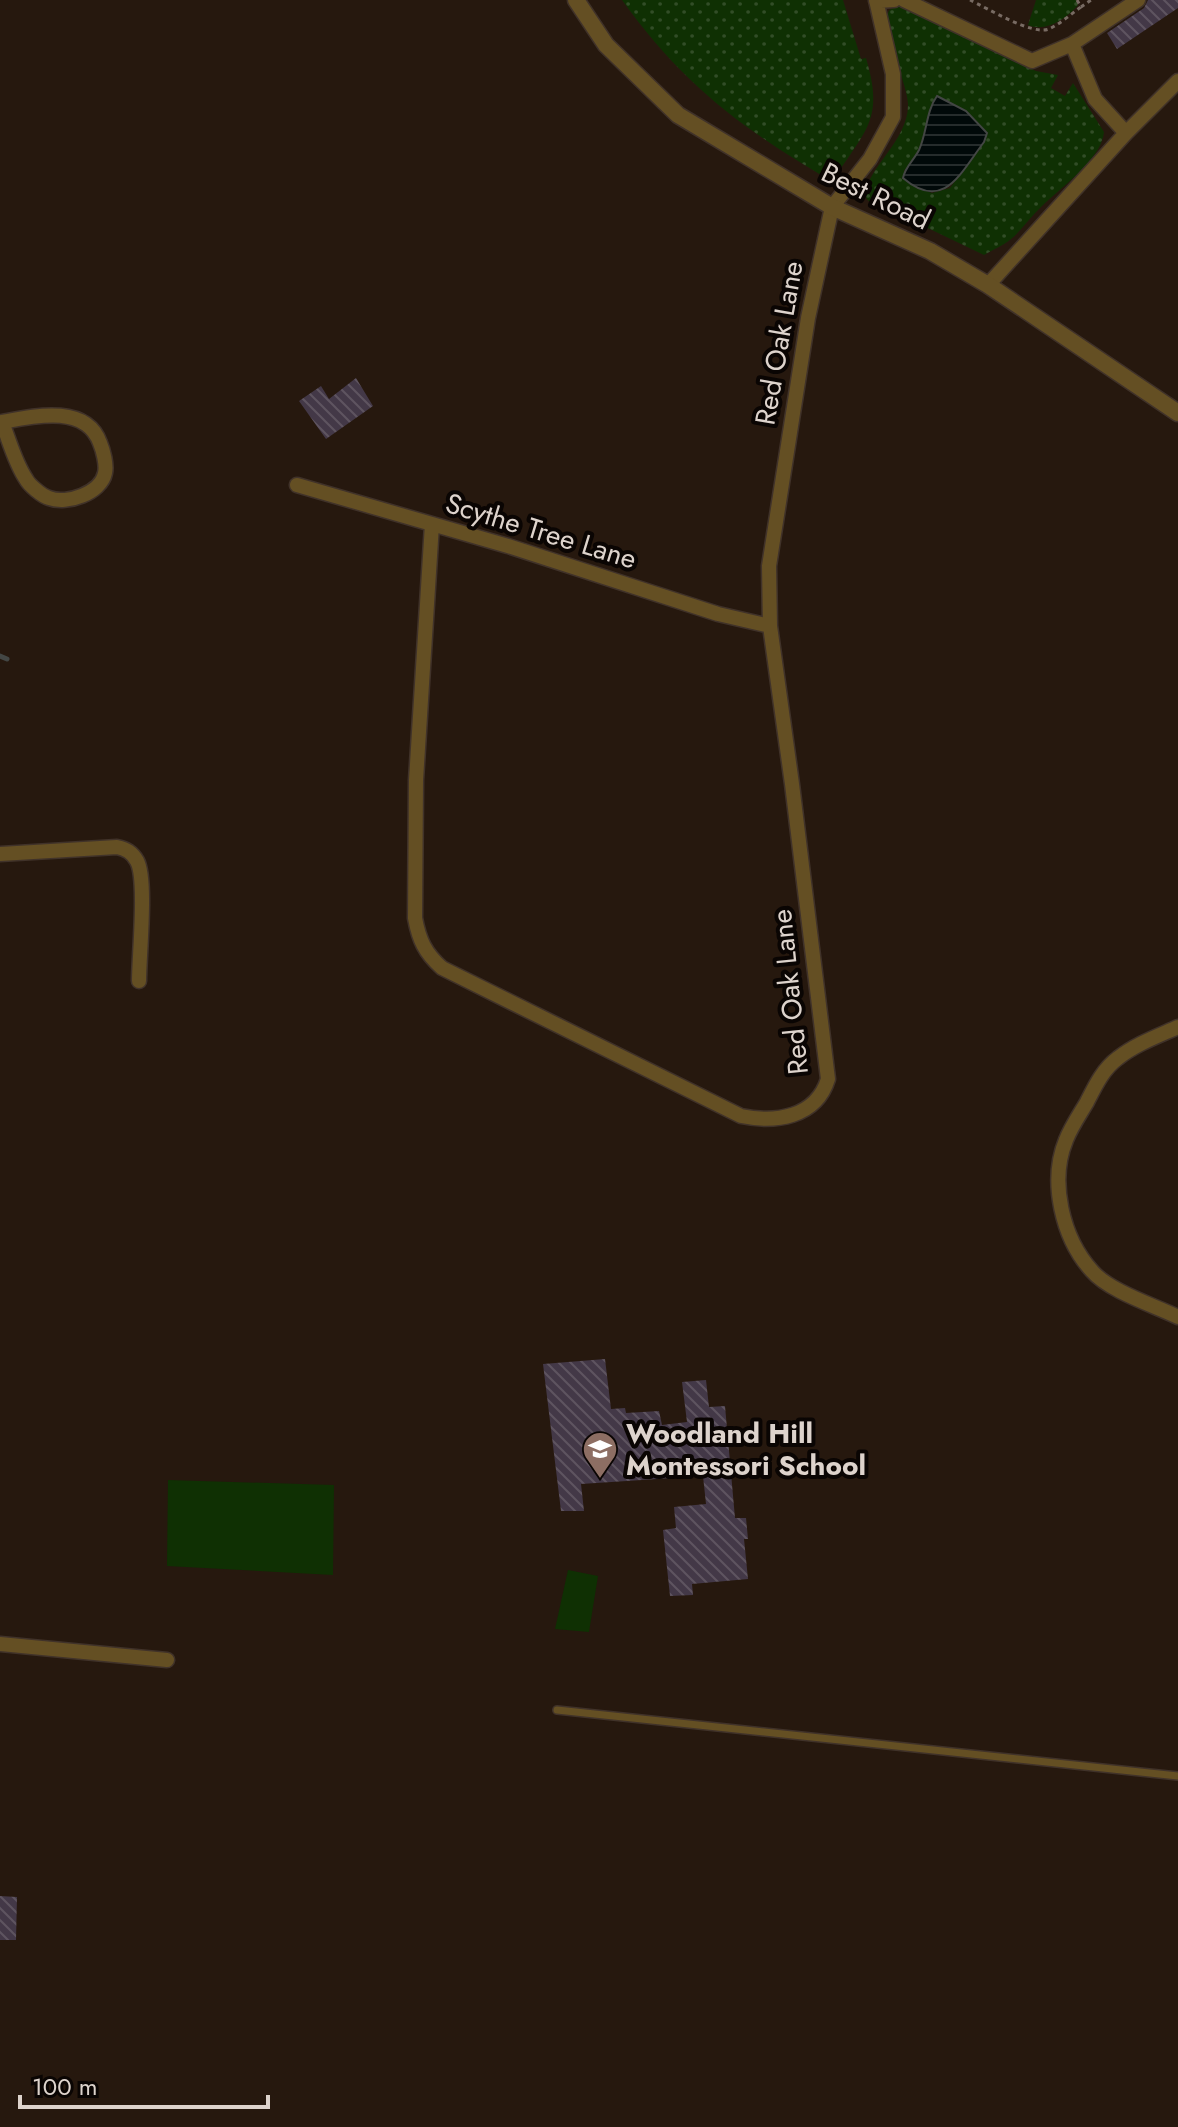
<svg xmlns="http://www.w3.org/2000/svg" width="1178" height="2127" font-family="Jost,sans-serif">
  <defs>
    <pattern id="grass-dots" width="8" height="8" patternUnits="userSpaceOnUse" patternTransform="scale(2)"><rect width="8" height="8" fill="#0f3003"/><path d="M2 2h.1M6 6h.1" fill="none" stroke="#324d27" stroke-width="1.8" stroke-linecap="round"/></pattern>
    <pattern id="water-rules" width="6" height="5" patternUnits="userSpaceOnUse" patternTransform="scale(2)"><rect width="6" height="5" fill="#010909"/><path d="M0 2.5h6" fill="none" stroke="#262c2c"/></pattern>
    <pattern id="building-back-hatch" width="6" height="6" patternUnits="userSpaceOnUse" patternTransform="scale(2)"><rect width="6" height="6" fill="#433847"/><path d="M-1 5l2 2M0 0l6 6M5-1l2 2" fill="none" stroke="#5e5460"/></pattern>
  </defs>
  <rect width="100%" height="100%" fill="#26180e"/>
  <path fill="url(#grass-dots)" fill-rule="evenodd" d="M622 0H843L861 59 866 58C883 116 869 127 837 174L829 177 821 175C737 125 680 81 622 0Z
    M1036 0H1076L1078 5C1067 18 1046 33 1028 25Z
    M898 6 1036 71 1058 75 1051 88 1065 96 1073 83 1104 132C1102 159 1059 189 1041 207 1030 217 1022 230 1011 239 1003 246 992 250 984 255L911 220 874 207 866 198C862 171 909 142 908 104 907 81 881 31 888 13 890 8 893 8 898 6ZM937 96 966 111 987 133 984 142 950 188 932 193 909 184 904 171C910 163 916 156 919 148 926 131 927 110 937 96Z"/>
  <path fill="#0f3003" d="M168 1480 334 1485 333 1575 167 1566Z
    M568 1570 598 1576 589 1632 555 1629Z"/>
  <path fill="url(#water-rules)" stroke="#434644" stroke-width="2" d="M937 96 966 111 987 133 984 142C961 172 944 213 903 178 905 167 914 160 919 150 927 133 926 111 937 96Z"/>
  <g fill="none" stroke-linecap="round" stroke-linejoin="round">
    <path stroke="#434644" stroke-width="5" d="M0 656 7 659"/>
  </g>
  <path fill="url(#building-back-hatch)" d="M1148 0H1178V8L1117 49 1107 33 1144 8Z
    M356 378 373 406 326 439 299 401 321 386 329 399Z
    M605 1359 611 1409 625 1408 626 1413 659 1411 662 1425 687 1422 682 1382 706 1380 709 1407 725 1406 735 1518H746L748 1539H744L748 1579 692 1584 693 1595 670 1596 663 1530 676 1528 674 1507 706 1504 703 1476 581 1484 584 1511H561L543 1364Z
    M0 1896 17 1897 16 1940H0Z"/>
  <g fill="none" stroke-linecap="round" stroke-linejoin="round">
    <g stroke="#403229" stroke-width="10">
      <path id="service" d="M557 1710 1178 1776"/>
    </g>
    <g stroke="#403229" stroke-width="17">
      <path id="minor" d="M904 0 1032 61 1072 44 1138 0
        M876 1 894 0
        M1072 44 1095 99 1126 133
        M988 285 1126 133 1178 81
        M0 423 2 422C34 416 86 404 100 443 103 450 107 465 105 473 101 493 67 505 49 498 42 496 29 485 26 479 15 463 9 440 2 422
        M297 485 508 546 718 614 770 626
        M432 524 416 780 415 918C419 940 425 953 442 968L741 1116C775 1123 816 1118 828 1079L792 784 770 626 769 566 808 318 832 207 870 159 893 117V74L876 0
        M0 854 117 847C126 849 132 852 137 861 147 879 139 956 139 981
        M1178 1027C1158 1036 1136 1044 1118 1058 1103 1069 1095 1086 1087 1102 1080 1114 1071 1127 1066 1140 1049 1181 1062 1238 1092 1271 1109 1291 1153 1305 1178 1317
        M0 1644 167 1660"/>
    </g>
    <g stroke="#403229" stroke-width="19">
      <path id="tertiary" d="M576 0 606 45 678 115 832 207 930 251 988 285 1178 413"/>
    </g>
    <path stroke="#786b63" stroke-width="3" stroke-dasharray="4 4" stroke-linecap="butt" d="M970 0C987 8 1033 36 1049 29 1060 24 1071 14 1081 7
      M1077 0 1081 7 1091 0"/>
    <use href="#service" stroke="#644f23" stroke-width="7"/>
    <use href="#minor" stroke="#644f23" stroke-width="14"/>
    <use href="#tertiary" stroke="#644f23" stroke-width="16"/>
  </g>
  <defs>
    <g id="school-pin" transform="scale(1.8)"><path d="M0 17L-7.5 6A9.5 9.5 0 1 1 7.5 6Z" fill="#8d6e63" stroke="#0a0503"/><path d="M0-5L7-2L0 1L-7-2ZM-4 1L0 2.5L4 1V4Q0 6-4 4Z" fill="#fff"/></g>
  </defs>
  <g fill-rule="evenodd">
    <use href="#school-pin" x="600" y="1449"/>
  </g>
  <g text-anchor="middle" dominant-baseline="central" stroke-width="8" stroke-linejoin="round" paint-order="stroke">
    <g font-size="28" fill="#ddd3cc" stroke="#0a0503">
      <text transform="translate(876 196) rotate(26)">Best Road</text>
      <text transform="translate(779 343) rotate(-80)">Red Oak Lane</text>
      <text transform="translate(541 531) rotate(17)">Scythe Tree Lane</text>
      <text transform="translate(790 992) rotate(-96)">Red Oak Lane</text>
    </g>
    <g font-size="28" font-weight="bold" fill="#ddd3cc" stroke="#0a0503" text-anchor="start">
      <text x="626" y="1433">Woodland Hill<tspan x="626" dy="32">Montessori School</tspan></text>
    </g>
  </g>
  <path d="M20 2095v12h248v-12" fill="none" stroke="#ddd3cc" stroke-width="4"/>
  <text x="32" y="2095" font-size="24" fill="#ddd3cc" stroke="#0a0503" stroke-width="6" paint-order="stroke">100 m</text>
</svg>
